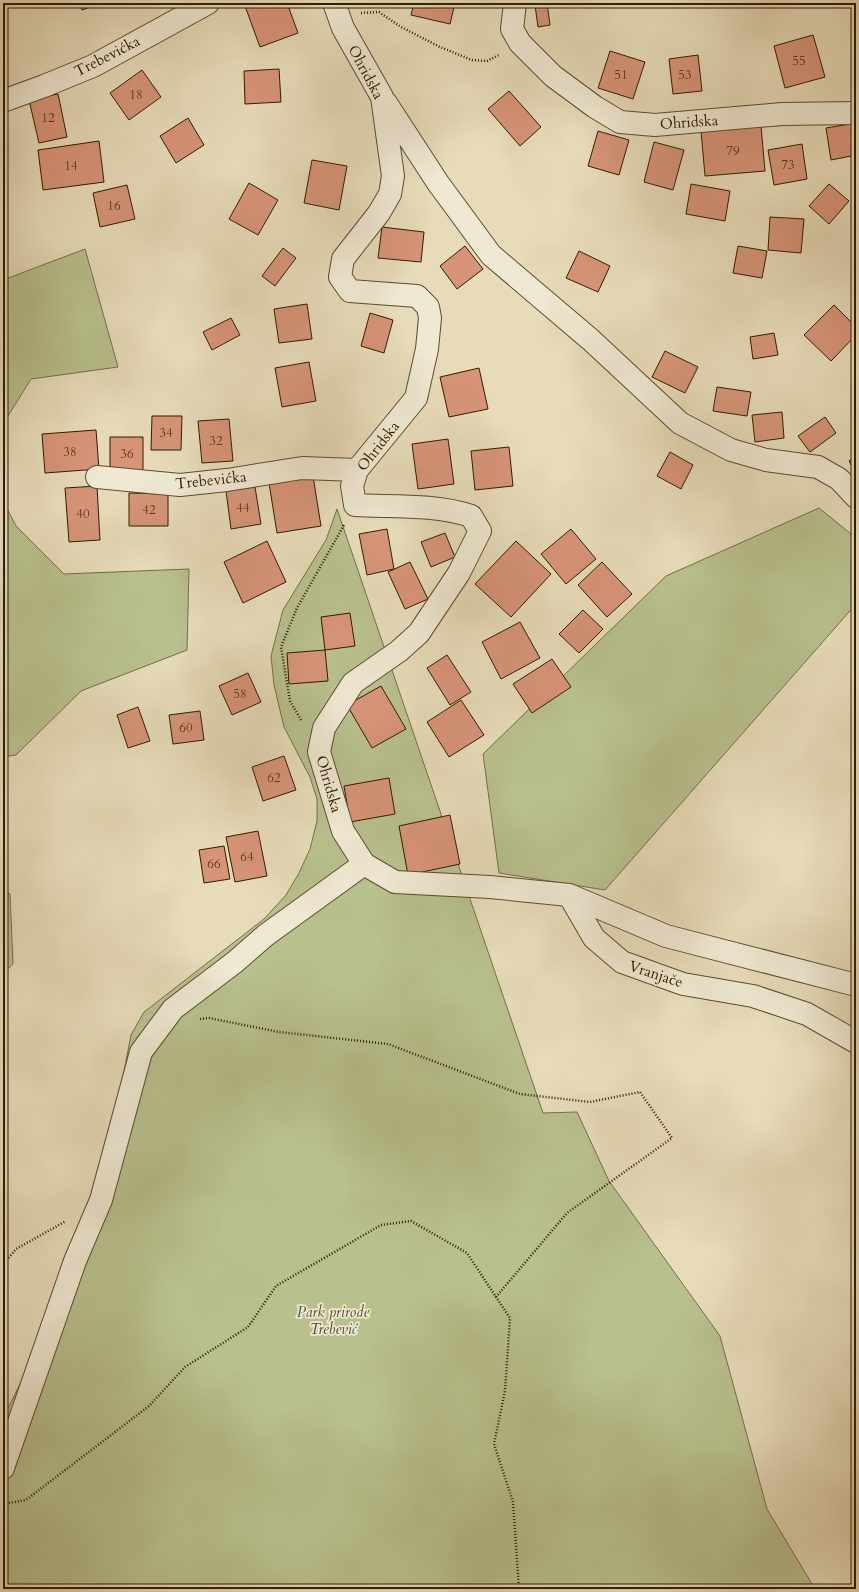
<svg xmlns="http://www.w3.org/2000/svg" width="859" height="1592" font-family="Cardo,serif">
  <rect width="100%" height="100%" fill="#e7dbb9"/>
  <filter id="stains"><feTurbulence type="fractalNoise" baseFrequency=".005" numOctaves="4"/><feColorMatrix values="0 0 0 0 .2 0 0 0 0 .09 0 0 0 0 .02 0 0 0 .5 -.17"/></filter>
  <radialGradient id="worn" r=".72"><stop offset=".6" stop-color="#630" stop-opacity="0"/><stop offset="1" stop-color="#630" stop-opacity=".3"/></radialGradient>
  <path fill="#b8c08e" stroke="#736e48" d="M85 249 118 367 31 379 3 424V280Z
    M3 501 16 526 64 574 189 569 187 650 81 691 16 755 3 757Z
    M819 508 856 538V604L605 890 499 873 483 754 666 576Z
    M337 509 543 1113 577 1112 609 1181 720 1336 767 1509 815 1589H3V1418L27 1370 84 1224 115 1118 131 1035 144 1012 264 919 286 895 299 873 310 849 317 821V799L310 777 284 727 274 685 271 656 283 610 326 540Z
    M3 889 10 894 13 964 3 973Z"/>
  <path fill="#d79478" stroke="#2e1c01" d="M80 3H101L82 10Z
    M253 3H287L298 33 260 47 245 6Z
    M414 3H455L450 24 411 15Z
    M547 3 550 25 538 27 535 5Z
    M813 35 825 77 785 88 774 46Z
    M610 51 645 62 633 99 598 88Z
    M698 55 702 91 673 94 669 59Z
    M279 69 281 102 245 104 244 71Z
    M142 70 161 97 129 120 110 93Z
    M509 91 541 127 520 146 488 109Z
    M58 94 67 137 39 143 29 100Z
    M188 118 204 145 176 163 160 136Z
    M856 123V155L831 160 826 128Z
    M761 126 765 171 705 176 701 131Z
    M598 131 629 140 619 175 588 166Z
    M99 141 104 182 43 190 38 150Z
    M654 142 684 150 673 190 644 182Z
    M802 144 807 179 774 185 768 150Z
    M312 160 347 166 339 210 304 203Z
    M249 183 278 200 258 235 229 219Z
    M691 184 730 191 725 221 686 214Z
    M829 184 849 201 829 224 809 206Z
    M127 185 135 219 100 227 93 193Z
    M770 217 804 219 801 253 768 250Z
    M382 227 424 232 421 262 378 258Z
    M465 246 483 269 457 289 440 266Z
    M738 246 767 251 762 278 733 273Z
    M283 248 296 258 275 286 262 276Z
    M579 251 610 266 598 292 566 278Z
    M307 304 312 339 279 343 274 309Z
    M834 305 856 327V335L831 361 804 335Z
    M370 313 393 320 384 353 361 346Z
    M231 318 240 335 212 350 203 332Z
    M774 333 778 355 753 359 750 337Z
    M665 351 698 367 685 393 652 377Z
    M309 362 316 401 282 407 275 368Z
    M479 368 488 409 449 417 440 377Z
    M717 387 751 392 747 416 713 411Z
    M782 412 784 438 755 442 752 415Z
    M152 416H182L181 450H151Z
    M825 417 836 433 810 452 798 436Z
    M229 419 233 461 202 463 198 421Z
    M96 430 99 469 45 473 42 434Z
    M110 437H143V471H110Z
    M448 439 454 484 418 489 412 444Z
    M509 447 513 486 475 490 471 451Z
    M670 452 693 465 681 489 657 476Z
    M856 457V473L849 461Z
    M313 476 321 526 277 533 269 483Z
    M97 486 100 540 69 542 65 488Z
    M255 487 261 524 231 529 226 491Z
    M129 493 168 494V526H129Z
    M387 529 394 569 367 575 359 534Z
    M571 529 596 559 566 584 541 554Z
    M445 533 455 557 431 567 421 542Z
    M267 541 286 582 243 603 224 562Z
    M516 541 551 574 511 617 475 584Z
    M410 562 428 599 405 609 388 572Z
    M602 562 632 594 607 617 578 585Z
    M583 610 603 629 579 653 559 634Z
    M350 613 355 646 325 650 321 617Z
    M520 622 540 658 501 679 482 642Z
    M325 650 328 681 289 684 287 653Z
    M447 655 471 692 450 705 427 668Z
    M552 659 571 687 532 713 513 684Z
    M248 673 261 702 232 715 219 686Z
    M381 686 406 729 372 748 347 705Z
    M461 700 484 735 449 757 427 722Z
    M138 707 150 741 128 748 117 715Z
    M200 711 204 740 173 744 169 715Z
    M284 756 296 790 263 801 252 767Z
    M389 778 395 814 350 822 344 786Z
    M450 815 460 864 408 875 399 826Z
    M258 831 267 876 235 882 226 837Z
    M224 846 230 879 204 883 199 850Z"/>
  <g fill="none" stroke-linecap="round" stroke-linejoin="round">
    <g stroke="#5c4c2f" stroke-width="24">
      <path id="minor" d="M334 3 343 28 382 97 393 176 390 194 379 213 343 259 340 277 350 291 417 296 428 307 430 318 427 349 416 398 357 470 352 486 355 505C393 507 435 504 471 516L480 531 459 573 419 633 399 651 353 683 324 728 319 752 343 831 364 864 395 882 490 887 569 895 594 938 622 962 683 984 753 996 807 1014 856 1042
        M515 3 512 29 520 43 553 76 595 107 620 122 655 125 782 114 856 113
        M3 101 44 86 93 66 208 3
        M386 103 438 183 491 255 591 340 680 423 731 450 766 460 818 467 839 479 856 497
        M97 477 180 485 227 480 302 468 357 470
        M569 895 666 936 856 985
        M3 1468 75 1261 101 1200 141 1052 173 1009 235 962 266 935 364 864"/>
    </g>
    <path stroke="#2e1c01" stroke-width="2.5" stroke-dasharray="1 2" stroke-linecap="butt" d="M361 13 379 12 401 27 440 47 472 60 487 61 499 55
      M301 720 290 701 281 647 297 608 344 525
      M200 1019 209 1018 279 1032 388 1044 520 1094 590 1102 640 1092 672 1138 567 1213 496 1297
      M3 1265 16 1249 66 1221
      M3 1504 26 1500 149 1406 185 1367 248 1327 276 1286 381 1225 411 1221 467 1253 510 1318 505 1391 494 1444 513 1502 519 1589"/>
    <use href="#minor" stroke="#efe8d2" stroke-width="22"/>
  </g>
  <g text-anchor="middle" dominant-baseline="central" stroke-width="3.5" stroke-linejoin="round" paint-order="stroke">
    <g font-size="13" fill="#583a1f">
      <text x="799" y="61">55</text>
      <text x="621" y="75">51</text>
      <text x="685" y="75">53</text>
      <text x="136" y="95">18</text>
      <text x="48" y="118">12</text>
      <text x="733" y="151">79</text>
      <text x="788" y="165">73</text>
      <text x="71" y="166">14</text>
      <text x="114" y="206">16</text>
      <text x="166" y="433">34</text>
      <text x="216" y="441">32</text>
      <text x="70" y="452">38</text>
      <text x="127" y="454">36</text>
      <text x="243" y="508">44</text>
      <text x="149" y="510">42</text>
      <text x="83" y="514">40</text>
      <text x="240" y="694">58</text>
      <text x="186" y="728">60</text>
      <text x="274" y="778">62</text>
      <text x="247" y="857">64</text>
      <text x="214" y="864">66</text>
    </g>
    <g font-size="15" fill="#2e1c01" stroke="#efe8d2">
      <text transform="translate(107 56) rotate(-27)">Trebevićka</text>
      <text transform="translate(366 72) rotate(62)">Ohridska</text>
      <text transform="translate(689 122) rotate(-4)">Ohridska</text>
      <text transform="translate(378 446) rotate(-52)">Ohridska</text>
      <text transform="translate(211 480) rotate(-6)">Trebevićka</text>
      <text transform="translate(329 784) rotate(74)">Ohridska</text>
      <text transform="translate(656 974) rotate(18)">Vranjače</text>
    </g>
    <g font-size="15" font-style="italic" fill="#574d2b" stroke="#efe8d2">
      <text x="333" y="1312">Park prirode<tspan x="333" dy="17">Trebević</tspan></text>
    </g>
  </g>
  <rect width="859" height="1592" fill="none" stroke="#e7dbb9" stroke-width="16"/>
  <rect x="4" y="4" width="851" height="1584" fill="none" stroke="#2e1c01" stroke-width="2"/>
  <rect x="8" y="8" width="843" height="1576" fill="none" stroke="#2e1c01"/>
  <rect width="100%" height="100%" filter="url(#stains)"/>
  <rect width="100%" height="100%" fill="url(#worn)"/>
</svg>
